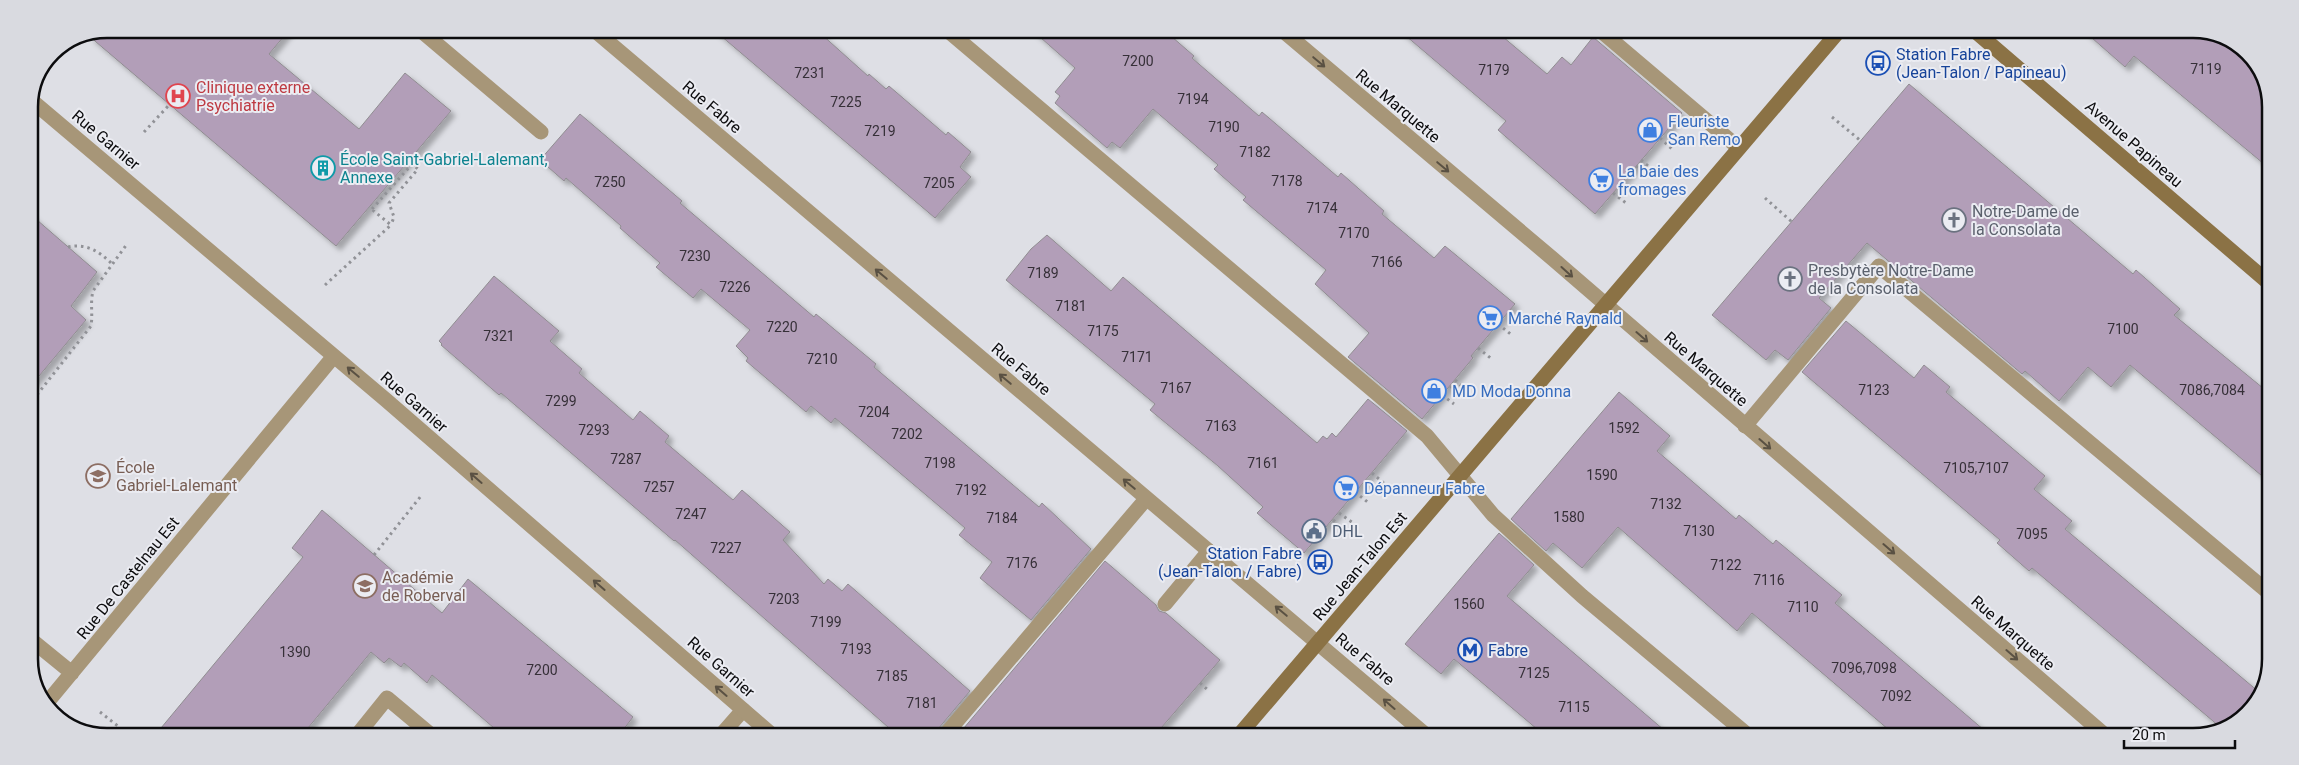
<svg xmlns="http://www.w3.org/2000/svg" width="2299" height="765" font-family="Roboto,sans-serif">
  <defs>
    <filter id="shadow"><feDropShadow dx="4.5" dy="4.5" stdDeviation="2.5" flood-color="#0004"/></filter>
  </defs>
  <rect width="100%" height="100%" fill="#dedfe5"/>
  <path fill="#b29eb8" stroke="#908d91" filter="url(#shadow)" d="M106 29H290L269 54 359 129 405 73 451 111 336 246 89 36Z
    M714 30H804L815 39 820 33 868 76 869 74 886 89 889 86 946 135 948 132 971 152 960 167 971 177 935 218Z
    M1032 30H1164L1194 56 1192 58 1259 116 1262 112 1338 177 1341 173 1384 211 1382 214 1434 258 1445 246 1515 304 1471 356 1473 358 1422 419 1348 357 1369 333 1315 284 1326 270 1243 200 1246 197 1214 169 1218 165 1153 109 1120 148 1112 142 1107 148 1055 103 1060 96 1055 92 1075 68Z
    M1399 30 1496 31 1547 74 1562 57 1571 65 1593 37 1682 113 1595 214 1498 130 1506 121Z
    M2084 31H2213L2219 35 2256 67 2270 101V169L2134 56 2125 67Z
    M1909 84 2133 274 2136 270 2180 309 2174 315 2269 393 2268 481 2130 365 2111 387 2088 367 2059 401 2025 371 2022 374 1867 243 1819 298 1831 308 1788 360 1775 350 1766 360 1712 315Z
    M580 114 682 201 680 203 814 317 816 314 876 364 874 367 1039 507 1042 503 1091 549 1031 620 980 578 992 562 959 535 965 528 835 418 831 423 811 406 806 412 746 361 748 358 736 346 750 330 701 289 693 298 656 267 660 263 620 228 621 226 566 178 564 181 540 160Z
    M29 213 97 272 71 306 86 320 29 388Z
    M1047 235 1111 291 1123 277 1317 443 1323 436 1327 439 1332 433 1336 437 1368 399 1407 431 1304 553 1257 513 1263 507 1218 466 1150 410 1155 404 1006 280 1031 249Z
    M494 276 559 331 550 341 582 369 579 373 633 420 640 411 669 436 665 442 733 500 742 490 790 532 783 540 824 584 828 579 842 591 848 584 970 691 938 729 936 735H897L675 540 674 541 501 393 499 395 441 345 442 344 439 341Z
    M1846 321 1914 378 1924 365 1950 387 1946 392 2045 476 2034 489 2072 521 2065 529 2259 692 2240 720 2220 727 2032 568 2029 571 1997 543 2000 540 1802 372Z
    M1619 392 1670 436 1657 451 1736 519 1739 515 1773 544 1776 540 1842 595 1835 603 1991 736H1896L1752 613 1737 631 1618 527 1582 568 1553 543 1546 551 1511 519Z
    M322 510 442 613 468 579 633 717 620 734H501L432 675 427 683 404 663 401 667 389 658 384 663 371 652 303 734H156L303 557 292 548Z
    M1499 533 1534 565 1507 596 1671 736 1544 735 1454 659 1441 674 1405 644Z
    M1105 561 1156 605 1159 611 1166 613 1220 660 1155 735H958Z"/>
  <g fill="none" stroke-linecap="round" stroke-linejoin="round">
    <path stroke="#919297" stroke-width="3" stroke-dasharray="2.5 4" stroke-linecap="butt" d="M1832 117 1861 141
      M144 132 170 104
      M1660 138 1672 149
      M1641 160 1654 171
      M1636 166 1649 176
      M1613 193 1626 203
      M1765 198 1792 222
      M372 209 412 164 418 169 389 203 394 217 391 225
      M68 247C87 243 100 252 112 264
      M325 285 391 225 369 207
      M1498 324 1513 336
      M1478 348 1493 360
      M1455 380 1466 390
      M1450 386 1462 395
      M1442 395 1454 404
      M29 405 91 326C93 314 90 303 93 291L127 244
      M1372 473 1386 485
      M1355 492 1370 504
      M1339 513 1353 523
      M1333 520 1346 531
      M374 555 421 496
      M1200 683 1209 691
      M100 712 128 734"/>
    <path stroke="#a79678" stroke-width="15" d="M419 29 541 132
      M947 30 1427 436 1493 515 1582 596 1749 736
      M1601 31 1739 148
      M1745 426 1879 266 2268 592
      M1165 604 1209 551
      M358 734 387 698 430 734
      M722 734 743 710
      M945 735 1146 499"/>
    <path stroke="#a79678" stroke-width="15" d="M593 29 1426 735
      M1282 30 1553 259 2106 736
      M31 100 386 400 771 734
      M29 638 72 673
      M45 705 334 356"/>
    <path stroke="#8b7245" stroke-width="15" d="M1975 31 2269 283
      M1239 735 1839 31"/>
  </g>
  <defs><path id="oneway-shaft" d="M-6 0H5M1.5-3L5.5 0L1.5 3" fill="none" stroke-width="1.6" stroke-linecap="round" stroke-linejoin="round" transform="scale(1.25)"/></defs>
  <g stroke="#5a5143">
    <use href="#oneway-shaft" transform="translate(1319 62) rotate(40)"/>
    <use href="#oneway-shaft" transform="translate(1443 167) rotate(40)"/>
    <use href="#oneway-shaft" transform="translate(1567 272) rotate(42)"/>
    <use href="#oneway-shaft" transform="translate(881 274) rotate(-140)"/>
    <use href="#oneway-shaft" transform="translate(1642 337) rotate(41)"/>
    <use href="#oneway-shaft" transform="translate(353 372) rotate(-140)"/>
    <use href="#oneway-shaft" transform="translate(1005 379) rotate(-140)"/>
    <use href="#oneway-shaft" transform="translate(1765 444) rotate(41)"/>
    <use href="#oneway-shaft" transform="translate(476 478) rotate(-139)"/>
    <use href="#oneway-shaft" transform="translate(1129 484) rotate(-140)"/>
    <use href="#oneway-shaft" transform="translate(1889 549) rotate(41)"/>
    <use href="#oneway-shaft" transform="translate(599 585) rotate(-139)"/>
    <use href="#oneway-shaft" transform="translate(1281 611) rotate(-140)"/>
    <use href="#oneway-shaft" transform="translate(2012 655) rotate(41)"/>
    <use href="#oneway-shaft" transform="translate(721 691) rotate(-139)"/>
    <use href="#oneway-shaft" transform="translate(1389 704) rotate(-139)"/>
  </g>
  <defs>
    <g id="bus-ring" transform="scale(1.25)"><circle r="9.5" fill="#ebecf2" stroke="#1a4fb4" stroke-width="1.5"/><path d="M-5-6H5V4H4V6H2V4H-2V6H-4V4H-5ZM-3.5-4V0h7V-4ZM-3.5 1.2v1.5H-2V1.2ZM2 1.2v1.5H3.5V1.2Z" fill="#1a4fb4"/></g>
    <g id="hospital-ring" transform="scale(1.25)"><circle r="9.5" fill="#ebecf2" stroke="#e0444e" stroke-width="1.5"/><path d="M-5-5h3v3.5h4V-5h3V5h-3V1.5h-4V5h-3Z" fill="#e0444e"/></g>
    <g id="shop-ring" transform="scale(1.25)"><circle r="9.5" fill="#ebecf2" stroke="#3f7fe0" stroke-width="1.5"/><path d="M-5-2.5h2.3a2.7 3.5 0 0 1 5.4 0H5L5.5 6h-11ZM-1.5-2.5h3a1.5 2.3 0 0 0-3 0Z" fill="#3f7fe0"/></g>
    <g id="building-ring" transform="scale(1.25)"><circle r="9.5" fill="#ebecf2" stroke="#0f9aa8" stroke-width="1.5"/><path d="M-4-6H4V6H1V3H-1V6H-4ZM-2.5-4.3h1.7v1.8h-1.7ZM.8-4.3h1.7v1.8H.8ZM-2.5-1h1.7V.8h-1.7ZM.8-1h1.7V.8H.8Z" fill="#0f9aa8"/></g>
    <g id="supermarket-ring" transform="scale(1.25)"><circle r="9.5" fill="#ebecf2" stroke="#3f7fe0" stroke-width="1.5"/><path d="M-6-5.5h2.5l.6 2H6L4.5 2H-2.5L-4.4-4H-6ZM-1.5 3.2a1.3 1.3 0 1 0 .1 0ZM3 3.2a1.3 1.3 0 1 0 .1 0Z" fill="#3f7fe0"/></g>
    <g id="church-ring" transform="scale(1.25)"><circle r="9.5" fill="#ebecf2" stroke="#6b7280" stroke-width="1.5"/><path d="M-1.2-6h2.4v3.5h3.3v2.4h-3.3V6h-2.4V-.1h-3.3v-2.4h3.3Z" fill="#6b7280"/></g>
    <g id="school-ring" transform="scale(1.25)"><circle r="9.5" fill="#ebecf2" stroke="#8d6e63" stroke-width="1.5"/><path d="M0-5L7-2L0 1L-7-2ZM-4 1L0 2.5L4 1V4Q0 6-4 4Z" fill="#8d6e63"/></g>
    <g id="civic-ring" transform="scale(1.25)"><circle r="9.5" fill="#ebecf2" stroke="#5c6f8a" stroke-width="1.5"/><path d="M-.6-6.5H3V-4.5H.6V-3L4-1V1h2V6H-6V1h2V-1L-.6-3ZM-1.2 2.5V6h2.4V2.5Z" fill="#5c6f8a"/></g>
    <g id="metro-ring" transform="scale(1.25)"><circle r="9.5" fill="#ebecf2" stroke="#1a4fb4" stroke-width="1.5"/><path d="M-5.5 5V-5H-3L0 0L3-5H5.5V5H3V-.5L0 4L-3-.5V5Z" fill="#1a4fb4"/></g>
  </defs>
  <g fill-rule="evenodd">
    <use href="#bus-ring" x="1878" y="63"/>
    <use href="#hospital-ring" x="178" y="96"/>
    <use href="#shop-ring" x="1650" y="130"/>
    <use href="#building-ring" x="323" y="168"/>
    <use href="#supermarket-ring" x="1601" y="180"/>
    <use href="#church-ring" x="1954" y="220"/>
    <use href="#church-ring" x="1790" y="279"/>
    <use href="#supermarket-ring" x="1490" y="318"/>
    <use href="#shop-ring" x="1434" y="391"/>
    <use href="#school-ring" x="98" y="476"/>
    <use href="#supermarket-ring" x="1346" y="488"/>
    <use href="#civic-ring" x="1314" y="531"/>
    <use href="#bus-ring" x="1320" y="562"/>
    <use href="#school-ring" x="365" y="586"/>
    <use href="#metro-ring" x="1470" y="650"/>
  </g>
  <g text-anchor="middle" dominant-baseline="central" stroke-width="4" stroke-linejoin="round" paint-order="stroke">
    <g font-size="14" fill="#363038">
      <text x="1138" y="61">7200</text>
      <text x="2206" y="69">7119</text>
      <text x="1494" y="70">7179</text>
      <text x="810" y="73">7231</text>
      <text x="1193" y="99">7194</text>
      <text x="846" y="102">7225</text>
      <text x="1224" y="127">7190</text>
      <text x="880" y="131">7219</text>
      <text x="1255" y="152">7182</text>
      <text x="1287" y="181">7178</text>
      <text x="610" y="182">7250</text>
      <text x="939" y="183">7205</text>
      <text x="1322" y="208">7174</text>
      <text x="1354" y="233">7170</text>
      <text x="695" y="256">7230</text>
      <text x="1387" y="262">7166</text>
      <text x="1043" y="273">7189</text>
      <text x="735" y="287">7226</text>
      <text x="1071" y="306">7181</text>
      <text x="782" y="327">7220</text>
      <text x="2123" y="329">7100</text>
      <text x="1103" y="331">7175</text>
      <text x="499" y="336">7321</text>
      <text x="1137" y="357">7171</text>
      <text x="822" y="359">7210</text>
      <text x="1176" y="388">7167</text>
      <text x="1874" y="390">7123</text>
      <text x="2212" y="390">7086,7084</text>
      <text x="561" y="401">7299</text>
      <text x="874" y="412">7204</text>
      <text x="1221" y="426">7163</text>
      <text x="1624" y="428">1592</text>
      <text x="594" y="430">7293</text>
      <text x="907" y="434">7202</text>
      <text x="626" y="459">7287</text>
      <text x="940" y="463">7198</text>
      <text x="1263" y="463">7161</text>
      <text x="1976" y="468">7105,7107</text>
      <text x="1602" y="475">1590</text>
      <text x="659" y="487">7257</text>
      <text x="971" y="490">7192</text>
      <text x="1666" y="504">7132</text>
      <text x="691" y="514">7247</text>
      <text x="1569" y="517">1580</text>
      <text x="1002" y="518">7184</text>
      <text x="1699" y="531">7130</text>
      <text x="2032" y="534">7095</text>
      <text x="726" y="548">7227</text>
      <text x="1022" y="563">7176</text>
      <text x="1726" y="565">7122</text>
      <text x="1769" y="580">7116</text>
      <text x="784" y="599">7203</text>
      <text x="1469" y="604">1560</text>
      <text x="1803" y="607">7110</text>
      <text x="826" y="622">7199</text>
      <text x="856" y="649">7193</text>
      <text x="295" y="652">1390</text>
      <text x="1864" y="668">7096,7098</text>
      <text x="542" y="670">7200</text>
      <text x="1534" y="673">7125</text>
      <text x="892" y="676">7185</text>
      <text x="1896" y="696">7092</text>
      <text x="922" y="703">7181</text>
      <text x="1574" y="707">7115</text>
    </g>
    <g font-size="16" fill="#164399" stroke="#ebecf2" text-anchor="start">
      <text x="1896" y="54">Station Fabre<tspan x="1896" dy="18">(Jean-Talon / Papineau)</tspan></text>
      <text x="1302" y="553" text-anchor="end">Station Fabre<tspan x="1302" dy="18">(Jean-Talon / Fabre)</tspan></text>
      <text x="1488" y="650">Fabre</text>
    </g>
    <g font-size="16" fill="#be3a42" stroke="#ebecf2" text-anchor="start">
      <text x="196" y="87">Clinique externe<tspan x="196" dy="18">Psychiatrie</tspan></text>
    </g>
    <g font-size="16" fill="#0c0c0e" stroke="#ebecf2">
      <text transform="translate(1398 106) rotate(40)">Rue Marquette</text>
      <text transform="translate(712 107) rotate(40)">Rue Fabre</text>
      <text transform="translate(106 140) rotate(40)">Rue Garnier</text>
      <text transform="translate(2134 144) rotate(41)">Avenue Papineau</text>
      <text transform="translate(1021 369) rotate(40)">Rue Fabre</text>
      <text transform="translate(1706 369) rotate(41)">Rue Marquette</text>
      <text transform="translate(414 402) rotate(41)">Rue Garnier</text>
      <text transform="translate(1360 566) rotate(-50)">Rue Jean-Talon Est</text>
      <text transform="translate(128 578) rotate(-51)">Rue De Castelnau Est</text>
      <text transform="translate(2013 633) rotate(41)">Rue Marquette</text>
      <text transform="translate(1365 659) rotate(40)">Rue Fabre</text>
      <text transform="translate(721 667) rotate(41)">Rue Garnier</text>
    </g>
    <g font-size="16" fill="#366cbe" stroke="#ebecf2" text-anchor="start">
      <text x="1668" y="121">Fleuriste<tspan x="1668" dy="18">San Remo</tspan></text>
      <text x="1618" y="171">La baie des<tspan x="1618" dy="18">fromages</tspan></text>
      <text x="1508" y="318">Marché Raynald</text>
      <text x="1452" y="391">MD Moda Donna</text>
      <text x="1364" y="488">Dépanneur Fabre</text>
    </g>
    <g font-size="16" fill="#0d838f" stroke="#ebecf2" text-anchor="start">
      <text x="340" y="159">École Saint-Gabriel-Lalemant,<tspan x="340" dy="18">Annexe</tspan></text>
    </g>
    <g font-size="16" fill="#5b616d" stroke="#ebecf2" text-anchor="start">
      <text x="1972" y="211">Notre-Dame de<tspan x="1972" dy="18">la Consolata</tspan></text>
      <text x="1808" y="270">Presbytère Notre-Dame<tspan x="1808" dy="18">de la Consolata</tspan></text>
    </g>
    <g font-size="16" fill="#785e54" stroke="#ebecf2" text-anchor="start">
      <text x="116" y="467">École<tspan x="116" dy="18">Gabriel-Lalemant</tspan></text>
      <text x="382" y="577">Académie<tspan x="382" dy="18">de Roberval</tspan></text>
    </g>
    <g font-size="16" fill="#4e5e75" stroke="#ebecf2" text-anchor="start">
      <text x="1332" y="531">DHL</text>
    </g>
  </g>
  <path d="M0 0H2299V765H0ZM107 38H2193A69 69 0 0 1 2262 107V659A69 69 0 0 1 2193 728H107A69 69 0 0 1 38 659V107A69 69 0 0 1 107 38Z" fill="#d9dae0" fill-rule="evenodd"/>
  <path fill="none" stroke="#0c0c0e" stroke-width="2.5" d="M107 38H2193A69 69 0 0 1 2262 107V659A69 69 0 0 1 2193 728H107A69 69 0 0 1 38 659V107A69 69 0 0 1 107 38Z"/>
  <path d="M2124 740v8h111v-8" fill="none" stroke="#0c0c0e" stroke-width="2.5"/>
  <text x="2132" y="740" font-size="15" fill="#0c0c0e" stroke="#ebecf2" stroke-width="4" paint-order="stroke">20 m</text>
</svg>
